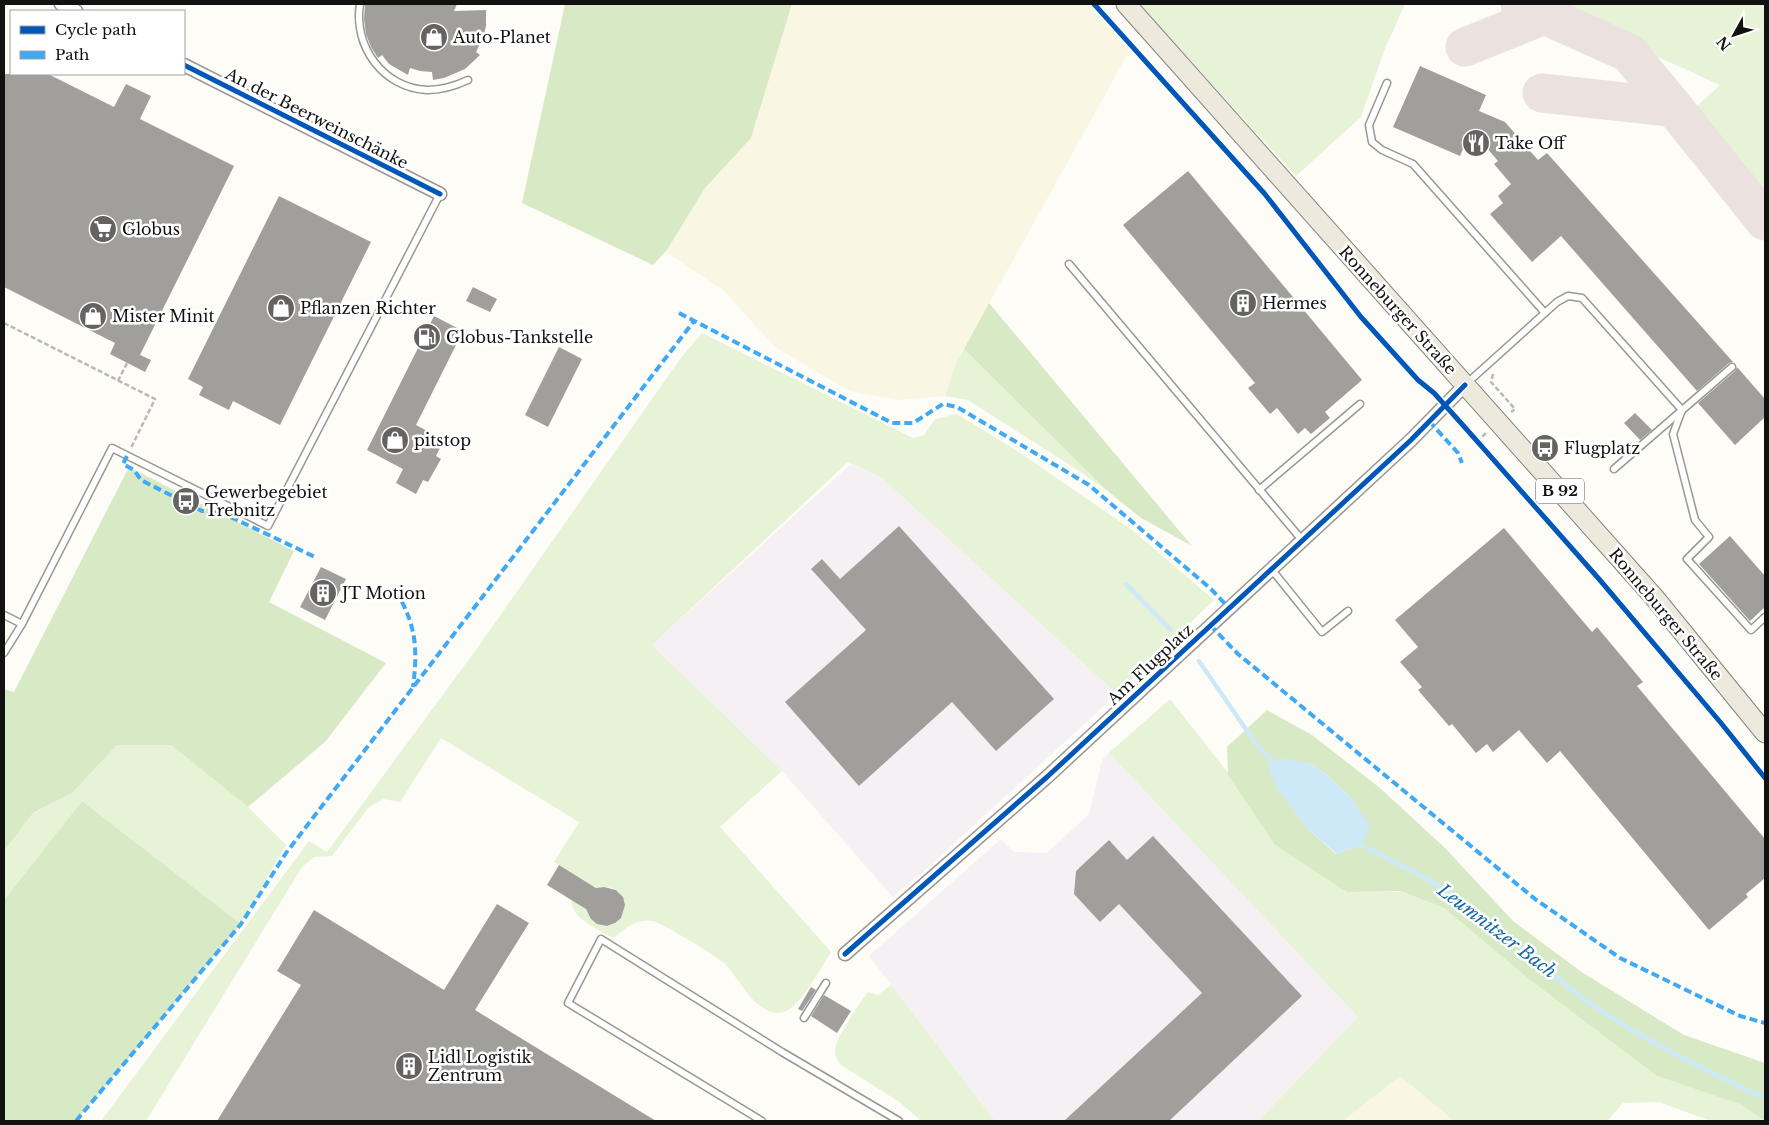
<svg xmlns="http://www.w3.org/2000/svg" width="1769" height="1125" font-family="'Libre Baskerville',serif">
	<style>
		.industrial { fill: #f5f0f3 }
		.farmland { fill: #f9f7e4 }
		.green { fill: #e7f3d7 }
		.forest { fill: #d8eac5; fill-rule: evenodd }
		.water { fill: #cde8f7 }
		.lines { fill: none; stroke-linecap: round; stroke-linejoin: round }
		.stream { stroke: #cde8f7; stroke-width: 4.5 }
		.taxiway { stroke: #ebe1df; stroke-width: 39 }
		.building { fill: #a19f9c }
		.service-casing { stroke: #979795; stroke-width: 9 }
		.minor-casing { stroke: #979795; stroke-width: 15 }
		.primary-casing { stroke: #858482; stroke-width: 21 }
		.path { stroke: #b9b9b8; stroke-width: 2.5; stroke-dasharray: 5 2.5; stroke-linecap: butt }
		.service { stroke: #fffffe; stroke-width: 6 }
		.minor { stroke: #fffffe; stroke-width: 12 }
		.primary { stroke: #ede9dc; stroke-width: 19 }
		.quiet { stroke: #3fa9f5; stroke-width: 4; stroke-dasharray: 8 4; stroke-linecap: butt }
		.cycleway-casing { stroke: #fff; stroke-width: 8 }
		.cycleway { stroke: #0057b8; stroke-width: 5 }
		.labels { text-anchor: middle; stroke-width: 5; stroke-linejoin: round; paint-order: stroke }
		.shield { fill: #fff; stroke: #585858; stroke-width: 1 }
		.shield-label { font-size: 15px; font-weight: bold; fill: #111 }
		.poi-label { font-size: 16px; fill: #111; stroke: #fff; text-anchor: start }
		.street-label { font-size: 16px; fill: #111; stroke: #fff }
		.water-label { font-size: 18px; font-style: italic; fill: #1768a6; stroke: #fff }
	</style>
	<rect width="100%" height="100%" fill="#fdfcf7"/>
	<!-- industrial -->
	<g class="industrial">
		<polygon points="851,464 882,478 1117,694 923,872 893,897 782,771 652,645"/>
		<polygon points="1109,753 1358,1017 1258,1121 995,1121 869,956 1001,839 1014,852 1047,853 1089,814 1102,760"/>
	</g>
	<!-- farmland -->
	<g class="farmland">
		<polygon points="792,4 1090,4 1130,50 956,363 945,396 899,400 849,391 775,347 723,290 666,252 705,188 751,138"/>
		<polygon points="1400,1076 1454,1121 1343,1121"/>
	</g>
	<!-- green -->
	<g class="green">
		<polygon points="1139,4 1405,4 1384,51 1361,117 1296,176"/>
		<polygon points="1541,4 1765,4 1765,206 1701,129 1695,108 1720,85"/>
		<path d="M 702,333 L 913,438 L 924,435 L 935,419 L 957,414 L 1019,452 L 1132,530 L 1214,600 L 1117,694 L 882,478 L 848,462 L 652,645 L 782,771 L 720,827 L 831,952 C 822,966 802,1003 788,1010 C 760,1024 741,980 725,964 C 720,958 660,922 653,921 C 638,918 625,928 615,937 L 611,937 C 596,928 572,919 571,900 C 575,902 582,905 585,908 C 589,912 589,919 596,923 C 626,940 639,879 597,888 L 554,862 L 579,822 L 441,738 L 400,802 L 383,799 L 368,808 L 332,856 L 314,857 L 302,867 L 146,1121 L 101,1121 L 309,841 L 327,852 L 478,647 L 680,359 Z"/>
		<polygon points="964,349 1105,489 1076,469 968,400 945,396 956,363"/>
		<polygon points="1170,699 1228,773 1274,844 1348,891 1402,892 1444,908 1516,968 1657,1076 1739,1104 1765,1121 1711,1121 1659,1102 1623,1103 1607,1121 1454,1121 1400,1076 1343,1121 1258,1121 1358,1017 1109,753"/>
		<polygon points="117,745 171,745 248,807 286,845 241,924 82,801 4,900 4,851 32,814 72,793"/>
		<path d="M 891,985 L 995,1121 L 921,1121 L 901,1103 L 841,1065 C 838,1061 835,1056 835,1051 C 835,1037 859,1005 868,992 L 878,995 Z"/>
	</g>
	<!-- forest -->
	<g class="forest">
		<polygon points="565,4 792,4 751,138 705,188 667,250 653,265 522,203"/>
		<polygon points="989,303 1192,546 1141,518 1105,489 964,349"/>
		<polygon points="129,467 294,551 269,602 386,663 325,742 248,807 171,745 117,745 72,793 33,813 4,851 4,689 14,692"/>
		<path d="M 1267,710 L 1312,735 L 1380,788 L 1445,848 L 1513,921 L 1583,973 L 1684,1035 L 1765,1063 L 1765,1121 L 1739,1104 L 1657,1076 L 1529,979 L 1444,908 L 1400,891 L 1347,892 L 1274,844 L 1228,775 L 1227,747 ZM 1309,763 L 1327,775 L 1351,798 L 1361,845 L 1336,854 L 1307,828 Z"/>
		<polygon points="82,801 241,924 76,1121 4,1121 4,900"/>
	</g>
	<!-- water -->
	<polygon class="water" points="1280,758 1309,763 1327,775 1351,798 1370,826 1361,845 1337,854 1307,828 1278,790 1268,766"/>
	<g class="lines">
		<!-- stream -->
		<g class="stream">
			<polyline points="1126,584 1171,630"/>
			<polyline points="1199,661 1256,744 1277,766"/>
			<path d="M 1357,842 L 1361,845 C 1402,866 1446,886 1482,915 C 1518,944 1553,977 1591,1004 C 1642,1039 1698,1066 1753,1093 L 1765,1097"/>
		</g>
		<!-- taxiway -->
		<g class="taxiway">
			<polyline points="1520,4 1629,53 1675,109"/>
			<polyline points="1465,47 1542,16 1548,16"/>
			<polyline points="1542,93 1669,107 1675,109 1765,221"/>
		</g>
	</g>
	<!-- building -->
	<g class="building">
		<polygon points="365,4 457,4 454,11 486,10 486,26 483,38 476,52 480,55 465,69 444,78 433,80 432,72 420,71 410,68 408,75 389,64 382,55 378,58 371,47 366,34 364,19"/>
		<polygon points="1420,66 1486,95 1479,111 1505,122 1538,160 1547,153 1733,362 1729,363 1697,391 1561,236 1532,262 1490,214 1503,203 1498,196 1511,184 1494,164 1498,161 1486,147 1467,139 1460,156 1393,127"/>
		<polygon points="4,74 48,74 114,107 126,84 151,96 140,119 234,166 140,355 151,360 145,372 110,354 115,343 4,287"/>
		<polygon points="1188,171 1362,380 1325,412 1330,418 1311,434 1305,428 1298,434 1277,408 1270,414 1248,388 1255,383 1123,225"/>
		<polygon points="279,196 371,242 280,425 233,401 229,410 199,395 203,387 188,379"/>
		<polygon points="473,287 497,299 490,312 466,301"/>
		<polygon points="434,316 463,331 416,425 444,440 436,456 441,459 428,482 423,480 416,494 396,483 403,469 367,450"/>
		<polygon points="559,347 582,359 548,427 525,415"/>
		<polygon points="1737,367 1765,399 1765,417 1735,445 1698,403 1735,371"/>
		<polygon points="1635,413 1652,430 1640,440 1624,423"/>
		<polygon points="899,526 1054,699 996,751 952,702 859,786 785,702 866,630 811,569 822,559 840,579"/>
		<polygon points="1504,528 1592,632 1597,627 1643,682 1637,686 1765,839 1765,878 1746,894 1748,897 1709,930 1560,751 1547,763 1519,730 1493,752 1487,744 1476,753 1452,724 1449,726 1418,690 1422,687 1400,662 1418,647 1395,620"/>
		<polygon points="1730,536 1765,576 1765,607 1750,621 1699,564"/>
		<polygon points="321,567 346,579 325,620 300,607"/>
		<polygon points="1153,836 1302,996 1169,1121 1064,1121 1202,993 1119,904 1100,922 1074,894 1076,871 1109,840 1127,860"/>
		<polygon points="559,865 596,888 604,887 616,890 623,897 625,905 621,918 615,923 607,926 597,924 591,919 586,909 547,885"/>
		<polygon points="497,904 529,923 475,1010 656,1121 217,1121 301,985 277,971 314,910 444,990"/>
		<polygon points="811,987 816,990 802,1011 798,1009"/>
		<polygon points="824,995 851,1011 837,1033 811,1016"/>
	</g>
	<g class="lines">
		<!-- service casing -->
		<g class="service-casing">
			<g id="service">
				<path d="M 360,4 C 353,46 383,88 427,90 C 442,90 455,86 468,80"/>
				<polyline points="1387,83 1369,125 1372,142 1382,150 1413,164 1545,313"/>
				<polyline points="1069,264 1302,540"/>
				<polyline points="1466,384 1557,302 1568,296 1582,298 1682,410 1673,434 1695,520 1709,537 1687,559 1751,630 1765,617"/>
				<polyline points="1614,469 1732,367"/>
				<polyline points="1259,490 1360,404"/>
				<polyline points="1272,570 1322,632 1348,611"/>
				<polyline points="4,615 22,624"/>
				<polyline points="4,653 22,624 112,448 268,526 440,194"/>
				<polyline points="804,1018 826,983"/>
				<polyline points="762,1121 568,1003 601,939 782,1052 899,1121"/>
			</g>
		</g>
		<!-- minor casing -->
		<g class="minor-casing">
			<g id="minor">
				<polyline points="61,4 76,11"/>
				<polyline points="184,65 440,194"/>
				<polyline points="845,954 1047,777 1411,440 1465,385"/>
			</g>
		</g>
		<!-- primary casing -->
		<g class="primary-casing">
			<polyline id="primary" points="1126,4 1654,597 1765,733"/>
		</g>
		<!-- path -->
		<g class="path">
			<polyline points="4,323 155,399 131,448"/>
			<polyline points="1493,374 1491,382 1515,409 1511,412"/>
			<polyline points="118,381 127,363"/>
			<polyline points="1477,442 1486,433"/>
		</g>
		<!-- service -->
		<use href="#service" class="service"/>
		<!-- minor -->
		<use href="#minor" class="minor"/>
		<!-- primary -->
		<use href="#primary" class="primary"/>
		<!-- quiet -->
		<g class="quiet">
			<polyline points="679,313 892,423 913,423 943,404 957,407 1089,485 1211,589 1229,608"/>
			<polyline points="1429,421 1458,453 1462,463"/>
			<polyline points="127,456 123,464 134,470 141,480 202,511 218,511 315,557"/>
			<path d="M 396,591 C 416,625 418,648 413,687"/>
			<polyline points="1210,625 1238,654 1535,899 1620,958 1740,1016 1765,1023"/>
			<polyline points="76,1121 241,924 286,853 694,321"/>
		</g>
		<!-- cycleway casing -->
		<g class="cycleway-casing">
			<g id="cycleway">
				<polyline points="1094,4 1264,193 1361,317 1418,380 1434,393 1461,423 1599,579 1721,723 1765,778"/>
				<polyline points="184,65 440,194"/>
				<polyline points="845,954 1047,777 1411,440 1465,385"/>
			</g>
		</g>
		<!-- cycleway -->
		<use href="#cycleway" class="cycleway"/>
	</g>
	<!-- icons -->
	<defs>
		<g id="shop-disc" transform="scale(1.4375)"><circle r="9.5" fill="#646362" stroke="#fff"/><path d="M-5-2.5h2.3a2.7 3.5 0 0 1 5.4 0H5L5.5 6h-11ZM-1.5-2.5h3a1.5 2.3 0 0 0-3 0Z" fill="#fff"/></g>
		<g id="restaurant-disc" transform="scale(1.4375)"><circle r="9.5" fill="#646362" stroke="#fff"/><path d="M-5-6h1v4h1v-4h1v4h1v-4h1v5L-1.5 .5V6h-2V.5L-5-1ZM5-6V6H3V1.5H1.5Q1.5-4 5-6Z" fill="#fff"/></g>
		<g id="supermarket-disc" transform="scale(1.4375)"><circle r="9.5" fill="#646362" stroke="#fff"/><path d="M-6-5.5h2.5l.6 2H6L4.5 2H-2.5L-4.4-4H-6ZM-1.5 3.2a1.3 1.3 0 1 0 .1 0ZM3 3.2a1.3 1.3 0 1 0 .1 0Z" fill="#fff"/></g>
		<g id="building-disc" transform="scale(1.4375)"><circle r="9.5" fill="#646362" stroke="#fff"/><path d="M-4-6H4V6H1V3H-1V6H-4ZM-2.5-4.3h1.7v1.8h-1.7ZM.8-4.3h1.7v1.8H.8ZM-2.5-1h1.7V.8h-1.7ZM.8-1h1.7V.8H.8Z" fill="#fff"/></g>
		<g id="fuel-disc" transform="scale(1.4375)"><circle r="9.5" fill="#646362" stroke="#fff"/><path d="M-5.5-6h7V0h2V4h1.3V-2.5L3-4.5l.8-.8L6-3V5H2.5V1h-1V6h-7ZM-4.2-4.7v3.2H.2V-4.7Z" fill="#fff"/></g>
		<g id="bus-disc" transform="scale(1.4375)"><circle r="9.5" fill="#646362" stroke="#fff"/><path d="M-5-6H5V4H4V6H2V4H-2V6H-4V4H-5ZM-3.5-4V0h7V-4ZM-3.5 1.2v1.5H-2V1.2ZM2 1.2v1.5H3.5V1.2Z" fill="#fff"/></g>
	</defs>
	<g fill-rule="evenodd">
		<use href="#shop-disc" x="434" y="37"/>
		<use href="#restaurant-disc" x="1476" y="143"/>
		<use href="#supermarket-disc" x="103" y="229"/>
		<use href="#building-disc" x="1243" y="303"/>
		<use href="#shop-disc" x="281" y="308"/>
		<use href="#shop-disc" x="93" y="316"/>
		<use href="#fuel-disc" x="427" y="337"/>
		<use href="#shop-disc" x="395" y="440"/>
		<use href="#bus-disc" x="1545" y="448"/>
		<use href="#bus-disc" x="186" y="501"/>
		<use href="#building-disc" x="323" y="593"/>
		<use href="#building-disc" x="409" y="1066"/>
	</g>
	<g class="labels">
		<!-- shield labels -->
		<rect class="shield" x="1536" y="478.5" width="48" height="25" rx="4"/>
		<g class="shield-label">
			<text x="1560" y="496">B 92</text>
		</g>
		<!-- poi labels -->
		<g class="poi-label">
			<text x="453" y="43">Auto-Planet</text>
			<text x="1495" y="149">Take Off</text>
			<text x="122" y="235">Globus</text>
			<text x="1262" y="309">Hermes</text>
			<text x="300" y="314">Pflanzen Richter</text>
			<text x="112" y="322">Mister Minit</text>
			<text x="446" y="343">Globus-Tankstelle</text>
			<text x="414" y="446">pitstop</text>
			<text x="1564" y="454">Flugplatz</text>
			<text x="205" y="498">Gewerbegebiet<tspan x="205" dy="18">Trebnitz</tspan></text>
			<text x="342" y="599">JT Motion</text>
			<text x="428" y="1063">Lidl Logistik<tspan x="428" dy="18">Zentrum</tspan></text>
		</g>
		<!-- street labels -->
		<g class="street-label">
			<text transform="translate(317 118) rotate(27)" y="6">An der Beerweinschänke</text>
			<text transform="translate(1398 310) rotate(48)" y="6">Ronneburger Straße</text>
			<text transform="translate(1666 614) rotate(50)" y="6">Ronneburger Straße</text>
			<text transform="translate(1150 664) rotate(-43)" y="6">Am Flugplatz</text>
		</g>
		<!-- water labels -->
		<g class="water-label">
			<text transform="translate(1497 931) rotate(37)" y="6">Leumnitzer Bach</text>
		</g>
	</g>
	<!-- border -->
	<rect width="1769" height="1125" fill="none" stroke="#111111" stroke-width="10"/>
	<!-- legend -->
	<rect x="10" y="10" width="175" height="65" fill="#ffffff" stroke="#a0a0a0"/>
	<rect x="20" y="26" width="25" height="8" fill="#0057b8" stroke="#a0a0a0"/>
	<text x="55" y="35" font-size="15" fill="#111111">Cycle path</text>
	<rect x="20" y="51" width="25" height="8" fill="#3fa9f5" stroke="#a0a0a0"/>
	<text x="55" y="60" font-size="15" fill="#111111">Path</text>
	<!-- north arrow -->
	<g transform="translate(1734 35) rotate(230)" stroke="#ffffff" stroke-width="4" paint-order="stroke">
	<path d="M0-4L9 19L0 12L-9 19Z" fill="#111111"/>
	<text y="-8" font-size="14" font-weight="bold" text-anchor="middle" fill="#111111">N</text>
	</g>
</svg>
